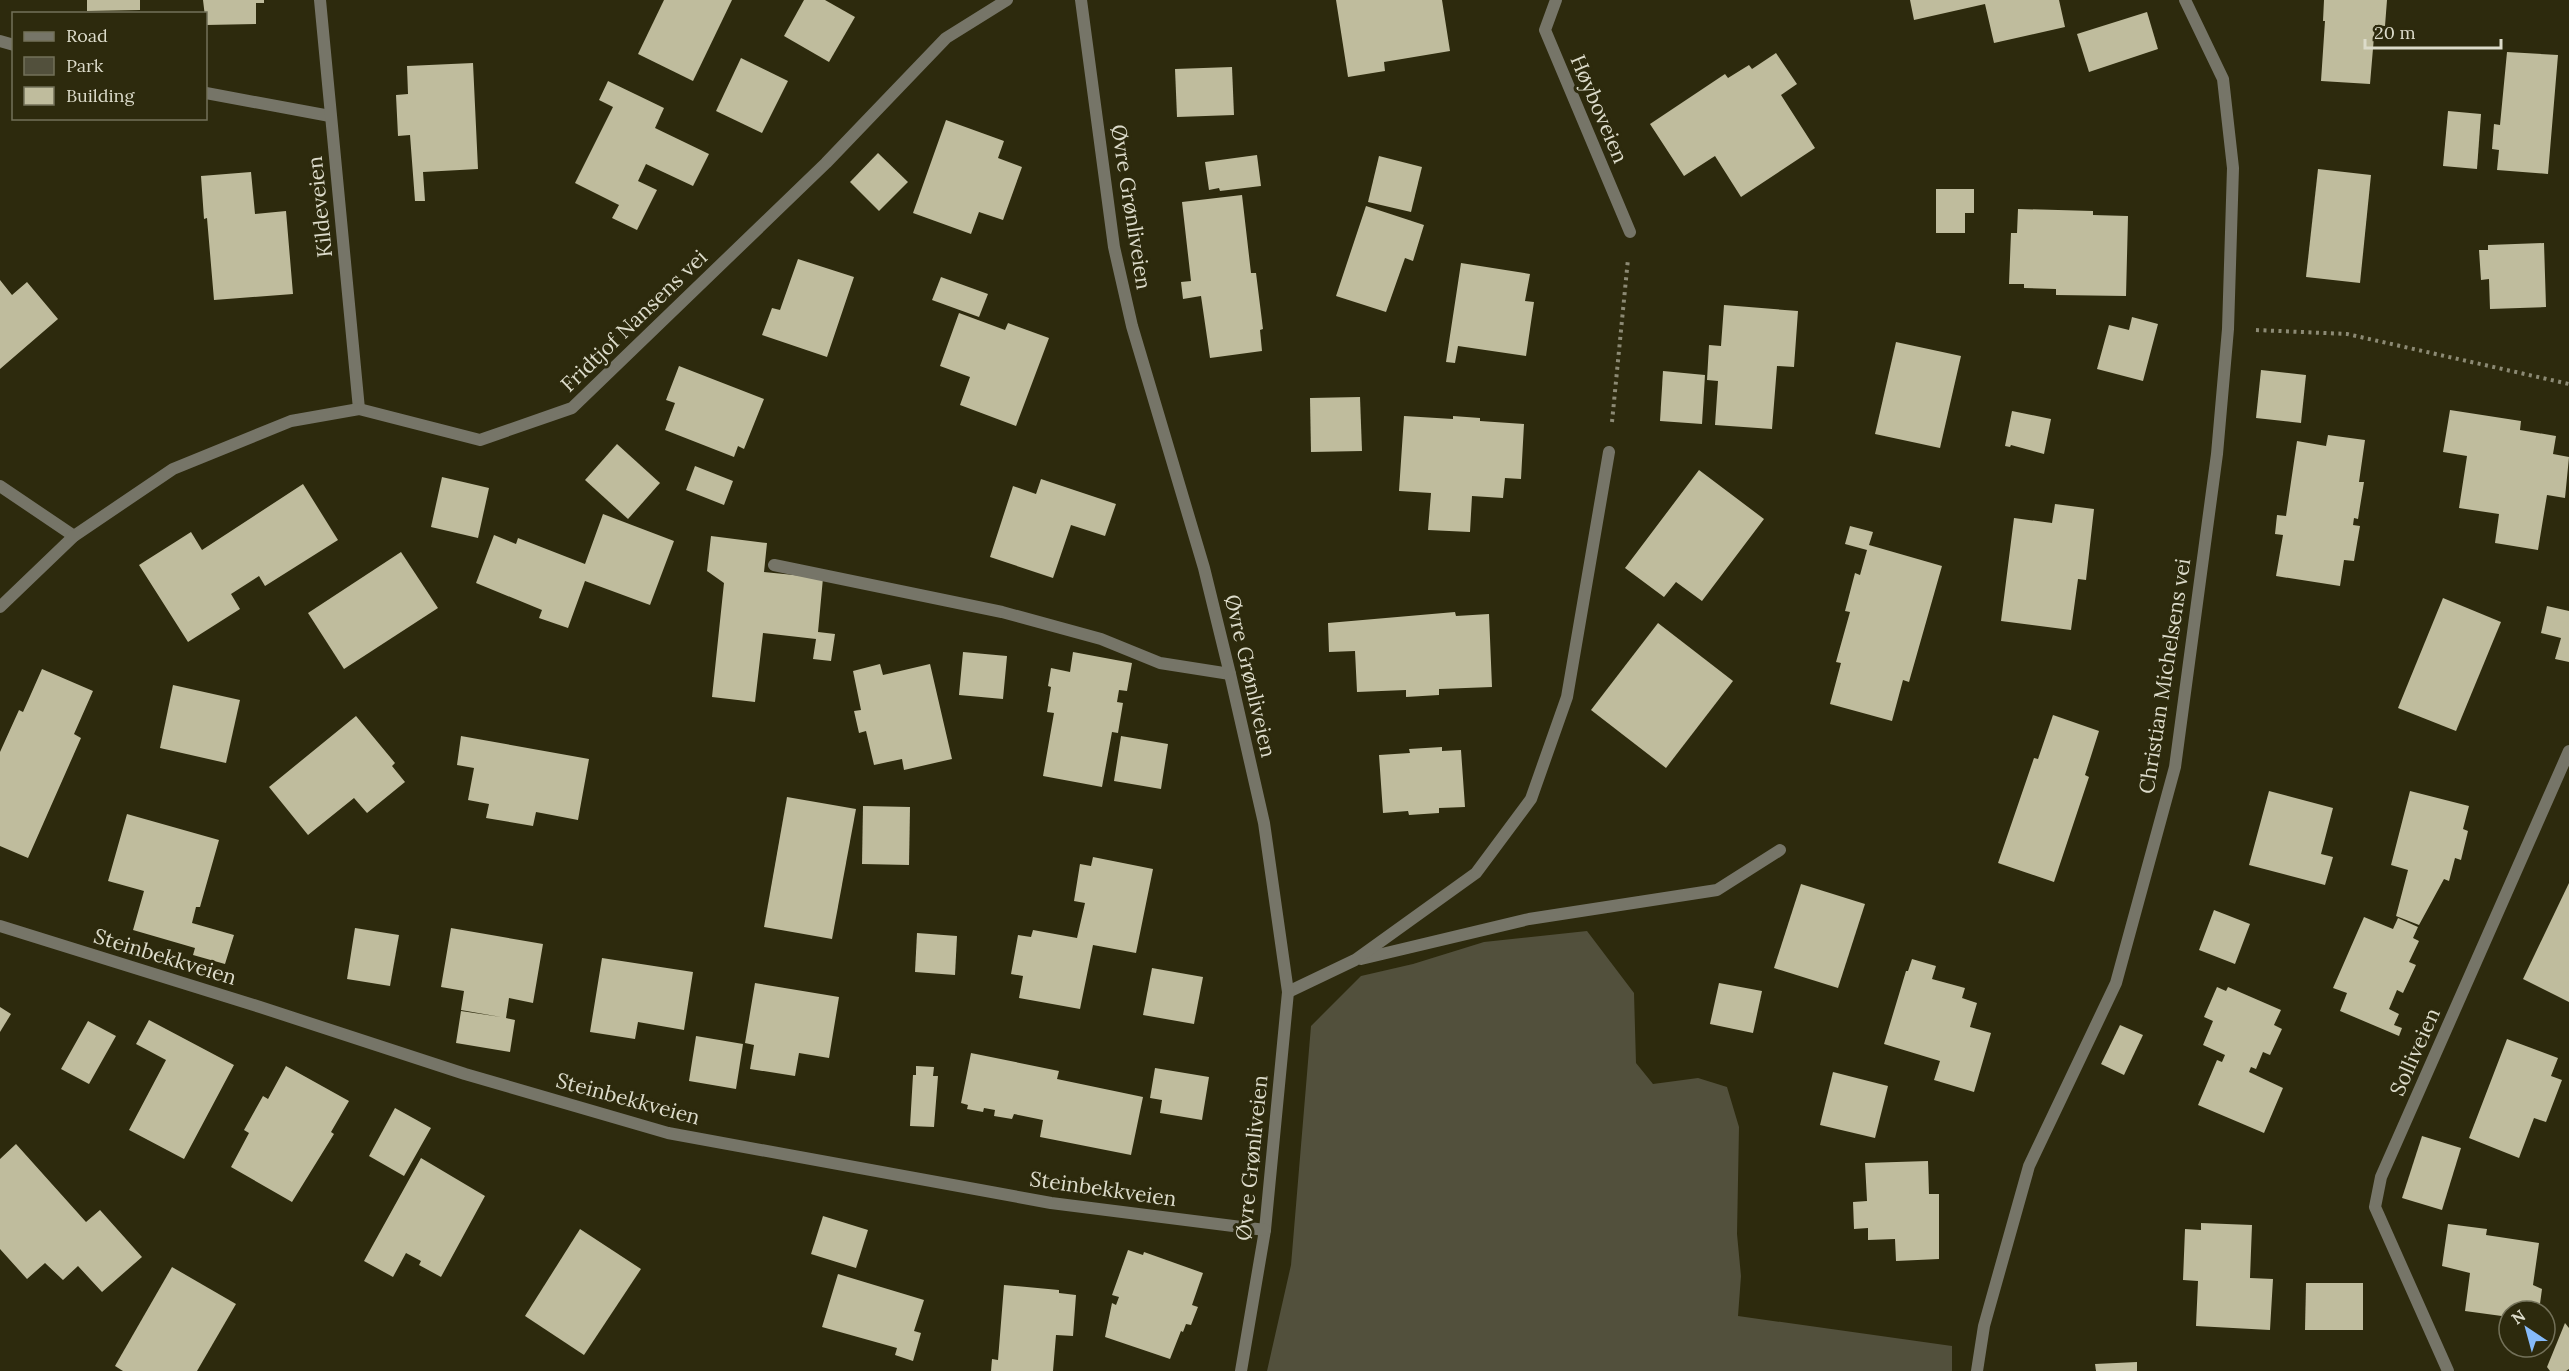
<svg xmlns="http://www.w3.org/2000/svg" width="2569" height="1371" font-family="Lora,serif">
	<style>
		.green { fill: #52503c }
		.building { fill: #bfbc9d }
		.lines { fill: none; stroke-linecap: round; stroke-linejoin: round }
		.path { stroke: #8c8a74; stroke-width: 4; stroke-dasharray: 3 4.5; stroke-linecap: butt }
		.service { stroke: #767568; stroke-width: 12 }
		.minor { stroke: #767568; stroke-width: 12 }
		.labels { text-anchor: middle; stroke-width: 6; stroke-linejoin: round; paint-order: stroke }
		.street-label { font-size: 21px; fill: #dcdbca; stroke: #2d2a0d }
	</style>
	<rect width="100%" height="100%" fill="#2d2a0d"/>
	<!-- green -->
	<polygon class="green" points="1587,931 1634,993 1636,1063 1653,1084 1698,1078 1727,1087 1739,1127 1737,1234 1741,1276 1738,1316 1952,1346 1952,1371 1267,1371 1291,1265 1311,1026 1361,976 1413,964 1484,942"/>
	<!-- building -->
	<g class="building">
		<polygon points="87,0 140,0 140,10 87,11"/>
		<polygon points="203,0 264,0 264,3 256,3 256,24 206,25"/>
		<polygon points="664,0 732,0 693,81 638,54"/>
		<polygon points="804,0 825,0 855,17 829,62 784,36"/>
		<polygon points="1336,0 1442,0 1450,51 1384,62 1385,71 1348,77"/>
		<polygon points="1910,0 2059,0 2065,27 1994,43 1985,4 1914,20"/>
		<polygon points="2324,0 2387,0 2385,26 2375,25 2370,84 2321,81 2325,21 2323,21"/>
		<polygon points="2147,12 2158,49 2089,72 2077,34"/>
		<polygon points="2507,52 2558,55 2548,174 2497,170 2499,150 2492,149 2494,124 2500,125"/>
		<polygon points="1776,53 1797,84 1781,95 1815,148 1741,197 1715,156 1684,176 1650,124 1725,74 1728,78 1749,65 1752,69"/>
		<polygon points="741,58 788,81 762,133 716,111"/>
		<polygon points="473,63 478,169 423,172 425,201 415,201 410,135 398,136 396,95 408,94 407,66"/>
		<polygon points="1232,67 1234,115 1177,117 1175,69"/>
		<polygon points="608,81 664,108 655,128 709,154 693,186 646,164 638,181 657,190 637,230 612,218 619,205 575,183 613,107 599,100"/>
		<polygon points="2448,111 2481,114 2477,169 2443,166"/>
		<polygon points="946,120 1004,141 998,158 1022,167 1003,220 979,212 971,234 913,213"/>
		<polygon points="878,153 908,182 879,211 850,182"/>
		<polygon points="1257,155 1261,186 1220,191 1219,188 1209,190 1205,162"/>
		<polygon points="1379,156 1422,167 1411,212 1368,202"/>
		<polygon points="2318,169 2371,175 2360,283 2306,277"/>
		<polygon points="251,172 255,214 286,211 293,294 214,300 207,218 204,219 201,176"/>
		<polygon points="1936,189 1974,189 1974,213 1965,213 1965,233 1936,233"/>
		<polygon points="1242,195 1251,273 1256,273 1263,329 1260,330 1262,351 1210,358 1201,296 1183,299 1181,282 1191,281 1182,202"/>
		<polygon points="1366,206 1424,225 1413,261 1405,258 1386,312 1336,296"/>
		<polygon points="2018,209 2093,211 2093,215 2128,216 2126,296 2056,295 2056,289 2024,288 2024,284 2009,284 2011,233 2017,233"/>
		<polygon points="2544,243 2546,307 2490,309 2489,279 2481,280 2479,250 2488,250 2488,245"/>
		<polygon points="798,259 854,277 827,357 762,335 772,308 780,310"/>
		<polygon points="1461,263 1530,274 1525,301 1534,302 1526,356 1458,346 1455,363 1446,362"/>
		<polygon points="941,277 988,294 979,317 932,300"/>
		<polygon points="0,280 12,295 27,282 58,319 0,369"/>
		<polygon points="1724,305 1798,311 1794,367 1777,366 1772,429 1715,425 1718,381 1707,380 1709,345 1721,346"/>
		<polygon points="959,313 1005,330 1008,323 1049,338 1016,426 960,405 970,377 940,366"/>
		<polygon points="2132,317 2158,324 2143,381 2097,369 2109,325 2129,330"/>
		<polygon points="1896,342 1961,356 1940,448 1875,434"/>
		<polygon points="679,366 764,399 744,449 738,446 734,457 665,430 675,403 666,400"/>
		<polygon points="2261,370 2306,375 2301,423 2256,418"/>
		<polygon points="1663,371 1705,375 1702,424 1660,421"/>
		<polygon points="1360,397 1362,451 1311,452 1310,398"/>
		<polygon points="2450,410 2521,421 2520,430 2556,436 2553,454 2569,457 2565,498 2547,495 2538,550 2495,543 2499,514 2459,508 2467,456 2443,452"/>
		<polygon points="2012,411 2051,419 2044,454 2011,445 2010,447 2005,446"/>
		<polygon points="1404,416 1453,419 1453,416 1480,418 1480,421 1524,424 1521,479 1505,478 1503,498 1472,496 1470,532 1428,530 1431,493 1399,491"/>
		<polygon points="2328,435 2365,440 2359,482 2364,482 2358,519 2354,518 2353,525 2360,526 2354,561 2344,560 2340,586 2276,576 2283,535 2275,534 2277,515 2286,516 2297,441 2326,446"/>
		<polygon points="617,444 660,483 628,519 585,480"/>
		<polygon points="695,466 733,481 724,505 686,490"/>
		<polygon points="1699,470 1764,519 1702,601 1676,582 1664,597 1625,568"/>
		<polygon points="442,477 489,488 478,538 431,527"/>
		<polygon points="1041,479 1116,504 1105,536 1071,525 1053,578 990,557 1013,486 1036,494"/>
		<polygon points="303,484 338,540 265,586 259,576 231,594 240,609 188,642 139,565 191,532 202,550"/>
		<polygon points="2055,504 2094,509 2086,580 2078,579 2071,630 2001,621 2014,518 2052,523"/>
		<polygon points="603,514 674,541 650,605 585,581 568,628 539,618 542,610 476,583 494,535 516,544 518,538 585,564"/>
		<polygon points="1850,526 1873,532 1869,545 1942,566 1909,682 1903,680 1892,721 1830,704 1841,663 1836,662 1850,612 1845,611 1855,573 1860,575 1867,550 1845,544"/>
		<polygon points="711,536 767,543 764,572 823,578 818,632 835,634 831,661 813,659 816,639 763,633 755,702 712,697 724,583 707,571"/>
		<polygon points="401,552 438,608 344,669 308,613"/>
		<polygon points="2443,598 2501,622 2456,731 2398,708"/>
		<polygon points="2547,606 2569,611 2569,662 2555,659 2561,638 2541,633"/>
		<polygon points="1455,612 1456,616 1489,614 1492,687 1439,689 1439,695 1406,697 1406,690 1357,692 1355,651 1329,652 1328,623"/>
		<polygon points="1658,623 1733,681 1666,768 1591,710"/>
		<polygon points="963,652 1007,656 1003,699 959,695"/>
		<polygon points="1073,652 1132,663 1127,691 1119,690 1117,702 1123,703 1118,733 1112,732 1102,787 1043,776 1054,713 1047,712 1051,687 1048,686 1051,668 1070,672"/>
		<polygon points="880,664 883,675 930,664 952,759 904,770 902,759 874,765 866,731 859,733 854,711 861,710 853,671"/>
		<polygon points="42,669 93,691 74,734 81,738 28,858 0,846 0,752 19,710 23,712"/>
		<polygon points="173,685 240,700 226,763 160,748"/>
		<polygon points="2053,715 2099,731 2085,775 2089,777 2054,882 1998,863 2034,758 2038,759"/>
		<polygon points="356,716 395,763 392,766 405,782 367,813 354,798 308,835 269,787"/>
		<polygon points="461,736 589,759 578,820 536,812 533,826 486,818 489,804 468,800 474,768 457,765"/>
		<polygon points="1121,736 1168,744 1161,789 1114,781"/>
		<polygon points="1442,747 1442,751 1461,750 1465,807 1439,808 1439,813 1409,815 1408,811 1383,813 1379,755 1410,753 1409,749"/>
		<polygon points="2269,791 2333,808 2321,854 2333,857 2325,885 2249,865"/>
		<polygon points="2410,791 2469,806 2463,829 2468,831 2461,860 2455,858 2449,881 2444,879 2419,925 2396,916 2408,870 2391,865"/>
		<polygon points="787,797 856,809 832,939 764,927"/>
		<polygon points="863,806 910,807 909,865 862,864"/>
		<polygon points="127,814 219,840 200,907 196,907 192,923 234,935 225,964 193,955 195,948 133,930 144,891 108,881"/>
		<polygon points="1093,857 1153,869 1136,953 1093,945 1080,1009 1019,998 1023,976 1011,974 1018,935 1031,937 1033,930 1077,938 1085,903 1074,901 1080,864 1091,866"/>
		<polygon points="2569,883 2569,1002 2523,979"/>
		<polygon points="1801,884 1865,904 1838,988 1774,968"/>
		<polygon points="2214,910 2250,924 2235,964 2199,950"/>
		<polygon points="2364,917 2393,929 2398,918 2418,927 2413,938 2419,941 2409,962 2416,965 2403,993 2397,990 2389,1009 2399,1014 2394,1025 2402,1028 2399,1036 2340,1011 2347,993 2333,988"/>
		<polygon points="355,928 399,935 390,986 347,979"/>
		<polygon points="451,928 543,944 533,1003 509,998 506,1018 515,1020 510,1052 456,1043 461,1011 501,1017 461,1010 464,991 441,987"/>
		<polygon points="917,933 957,936 955,975 915,972"/>
		<polygon points="602,958 693,972 684,1030 638,1022 635,1039 590,1032"/>
		<polygon points="1912,959 1936,966 1932,979 1965,988 1962,998 1977,1003 1970,1027 1991,1033 1974,1092 1934,1080 1940,1061 1884,1044 1906,971 1908,971"/>
		<polygon points="1152,968 1203,977 1194,1024 1143,1015"/>
		<polygon points="755,983 839,997 829,1058 799,1053 795,1076 750,1069 754,1045 745,1043"/>
		<polygon points="1719,983 1762,991 1753,1033 1710,1024"/>
		<polygon points="2217,987 2226,991 2228,987 2281,1010 2274,1025 2282,1029 2270,1055 2263,1052 2256,1069 2251,1067 2249,1072 2283,1088 2264,1133 2198,1105 2217,1060 2222,1062 2225,1055 2203,1045 2213,1021 2204,1017"/>
		<polygon points="0,1007 11,1014 0,1032"/>
		<polygon points="149,1020 234,1065 184,1159 129,1130 166,1060 136,1044"/>
		<polygon points="88,1021 116,1036 89,1084 61,1069"/>
		<polygon points="2120,1025 2143,1035 2124,1075 2101,1064"/>
		<polygon points="696,1036 743,1044 736,1089 689,1081"/>
		<polygon points="2507,1039 2558,1058 2551,1076 2562,1080 2546,1122 2534,1118 2519,1158 2469,1138"/>
		<polygon points="971,1053 1059,1071 1057,1079 1143,1097 1131,1155 1040,1137 1043,1120 1014,1114 1012,1119 994,1116 995,1110 984,1108 983,1112 967,1109 968,1105 961,1103"/>
		<polygon points="286,1066 349,1101 331,1132 334,1134 292,1202 231,1167 249,1133 244,1130 263,1096 268,1099"/>
		<polygon points="916,1066 934,1067 933,1076 938,1076 934,1127 910,1126 913,1075 916,1075"/>
		<polygon points="1155,1068 1209,1077 1202,1120 1160,1113 1162,1100 1150,1098"/>
		<polygon points="1833,1072 1888,1086 1875,1138 1820,1125"/>
		<polygon points="395,1108 431,1128 404,1176 369,1156"/>
		<polygon points="2422,1136 2461,1148 2442,1210 2402,1198"/>
		<polygon points="16,1144 86,1222 100,1210 142,1257 102,1292 78,1266 63,1280 45,1263 27,1279 0,1249 0,1159"/>
		<polygon points="421,1158 485,1196 441,1277 419,1265 421,1261 406,1253 393,1277 364,1261"/>
		<polygon points="1928,1161 1929,1194 1939,1194 1939,1259 1896,1261 1895,1239 1868,1240 1868,1228 1854,1229 1853,1202 1867,1201 1865,1163"/>
		<polygon points="823,1216 868,1230 856,1268 811,1254"/>
		<polygon points="2201,1223 2252,1225 2250,1278 2273,1279 2270,1330 2196,1326 2198,1281 2183,1280 2185,1229 2201,1230"/>
		<polygon points="2448,1224 2487,1229 2486,1235 2539,1243 2533,1285 2542,1289 2539,1311 2509,1311 2509,1317 2465,1311 2470,1273 2442,1266"/>
		<polygon points="580,1229 641,1269 584,1355 525,1316"/>
		<polygon points="1128,1250 1143,1255 1144,1252 1203,1273 1192,1305 1198,1307 1191,1325 1186,1324 1183,1332 1181,1331 1170,1359 1105,1337 1112,1303 1116,1305 1119,1297 1112,1295"/>
		<polygon points="172,1267 236,1304 197,1371 123,1371 115,1366"/>
		<polygon points="838,1274 924,1300 914,1331 921,1333 913,1361 895,1355 897,1348 822,1327"/>
		<polygon points="2306,1283 2363,1283 2363,1330 2305,1330"/>
		<polygon points="1004,1285 1059,1290 1059,1293 1076,1295 1073,1336 1056,1335 1053,1371 991,1371 992,1359 998,1360"/>
		<polygon points="2565,1323 2569,1328 2569,1369 2566,1371 2550,1371 2547,1367"/>
		<polygon points="2137,1362 2137,1371 2096,1371 2095,1364"/>
	</g>
	<g class="lines">
		<!-- path -->
		<g class="path">
			<polyline points="2256,330 2347,334 2569,384"/>
			<polyline points="1612,422 1628,259"/>
		</g>
		<!-- service -->
		<g class="service">
			<polyline points="0,41 14,45"/>
			<polyline points="206,93 330,116"/>
			<polyline points="0,486 74,536"/>
			<polyline points="774,565 1002,612 1101,639 1160,663 1230,674"/>
			<polyline points="1361,959 1529,919 1717,890 1780,850"/>
			<polyline points="1288,992 1355,960 1476,873 1531,799 1567,697 1609,452"/>
		</g>
		<!-- minor -->
		<g class="minor">
			<polyline points="320,0 359,409"/>
			<polyline points="1081,0 1114,247 1132,326 1204,568 1230,674 1264,823 1288,992 1265,1230 1241,1371"/>
			<polyline points="1556,0 1545,30 1630,232"/>
			<polyline points="0,607 74,536 173,469 291,421 359,409 480,440 572,408 826,163 946,38 1007,0"/>
			<polyline points="0,926 260,1007 465,1074 668,1133 1051,1203 1265,1230"/>
			<polyline points="1977,1371 1984,1326 2029,1166 2116,983 2175,767 2217,454 2228,329 2233,168 2223,79 2185,0"/>
			<polyline points="2448,1371 2375,1207 2381,1177 2569,751"/>
		</g>
	</g>
	<g class="labels">
		<!-- street labels -->
		<g class="street-label">
			<text transform="translate(1599 109) rotate(67)" y="7">Høyboveien</text>
			<text transform="translate(320 207) rotate(-96)" y="7">Kildeveien</text>
			<text transform="translate(1131 207) rotate(81)" y="7">Øvre Grønliveien</text>
			<text transform="translate(634 321) rotate(-44)" y="7">Fridtjof Nansens vei</text>
			<text transform="translate(1250 676) rotate(77)" y="7">Øvre Grønliveien</text>
			<text transform="translate(2165 676) rotate(-81)" y="7">Christian Michelsens vei</text>
			<text transform="translate(165 957) rotate(17)" y="7">Steinbekkveien</text>
			<text transform="translate(2415 1052) rotate(-66)" y="7">Solliveien</text>
			<text transform="translate(628 1099) rotate(15)" y="7">Steinbekkveien</text>
			<text transform="translate(1252 1158) rotate(-84)" y="7">Øvre Grønliveien</text>
			<text transform="translate(1103 1189) rotate(8)" y="7">Steinbekkveien</text>
		</g>
	</g>
	<!-- legend -->
	<rect x="12" y="12" width="195" height="108" fill="#2d2a0d" stroke="#737159" stroke-width="1.5"/>
	<rect x="24" y="32" width="30" height="9" fill="#767568" stroke="#737159" stroke-width="1.5"/>
	<text x="66" y="42" font-size="18" fill="#dcdbca">Road</text>
	<rect x="24" y="57" width="30" height="18" fill="#52503c" stroke="#737159" stroke-width="1.5"/>
	<text x="66" y="72" font-size="18" fill="#dcdbca">Park</text>
	<rect x="24" y="87" width="30" height="18" fill="#bfbc9d" stroke="#737159" stroke-width="1.5"/>
	<text x="66" y="102" font-size="18" fill="#dcdbca">Building</text>
	<!-- north arrow -->
	<g transform="translate(2527 1329) rotate(324)"><circle r="28" fill="#2d2a0d" stroke="#737159" stroke-width="1.5"/>
	<path d="M0-4.5L10 22L0 15L-10 22Z" fill="#86bbfb"/>
	<text y="-9" font-size="16" font-weight="bold" text-anchor="middle" fill="#dcdbca">N</text>
	</g>
	<!-- scale -->
	<path d="M2365 39v9h136v-9" fill="none" stroke="#dcdbca" stroke-width="3"/>
	<text x="2374" y="39" font-size="18" fill="#dcdbca" stroke="#2d2a0d" stroke-width="4.5" paint-order="stroke">20 m</text>
</svg>
